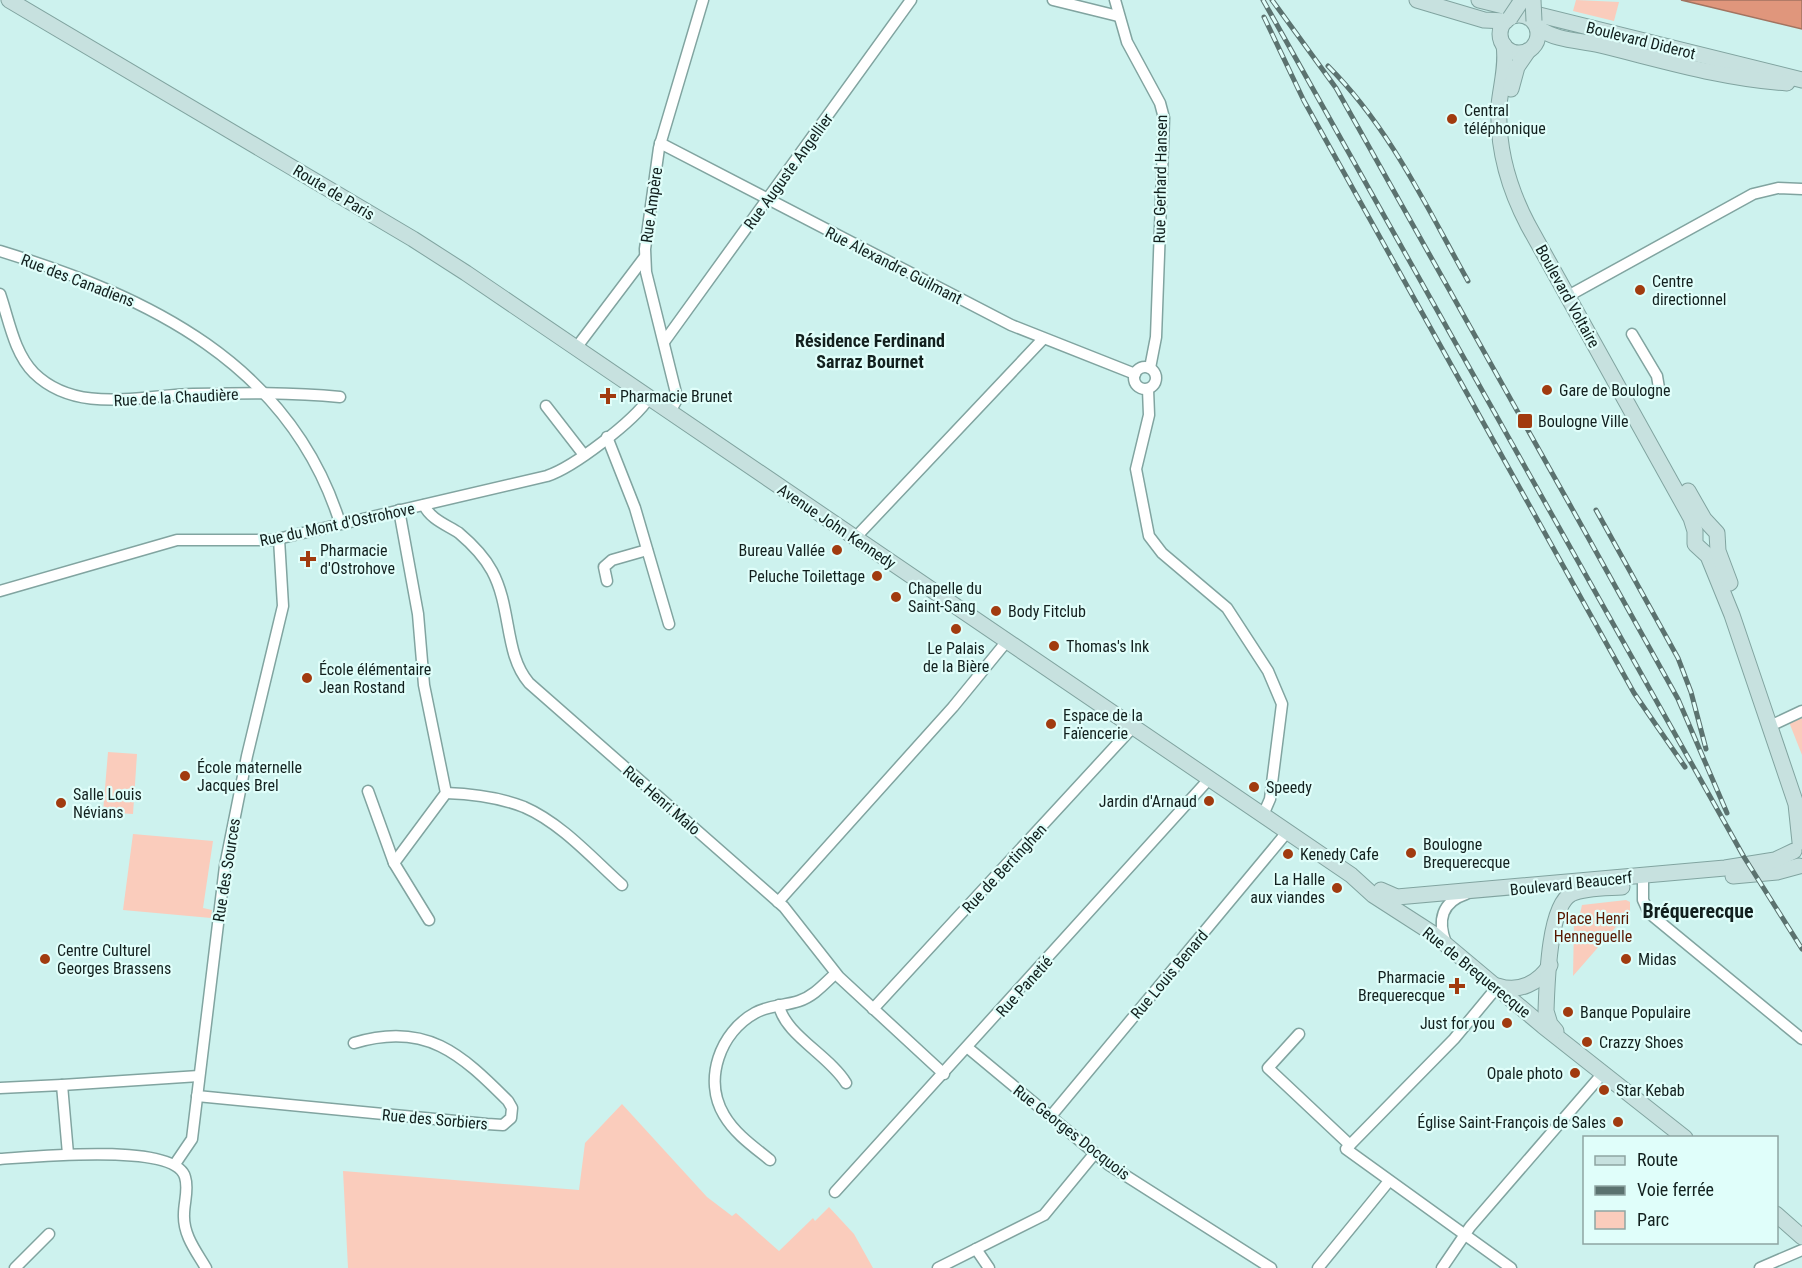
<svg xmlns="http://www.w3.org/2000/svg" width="1802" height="1268" font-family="'Roboto Condensed',sans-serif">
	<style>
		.green { fill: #faccbc }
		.water { fill: #e0967c; stroke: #a27360; stroke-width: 1.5 }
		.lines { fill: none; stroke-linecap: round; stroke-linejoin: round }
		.street-casing { stroke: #81a4a0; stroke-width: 13 }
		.secondary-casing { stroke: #81a4a0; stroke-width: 17 }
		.street { stroke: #fff; stroke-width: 10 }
		.secondary { stroke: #c7e1df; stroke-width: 15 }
		.rail-casing { stroke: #5b726f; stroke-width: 5 }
		.rail { stroke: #e0fefa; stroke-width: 3; stroke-dasharray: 9; stroke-linecap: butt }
		.secondary-bridge-casing { stroke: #81a4a0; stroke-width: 17; stroke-linecap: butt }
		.secondary-bridge { stroke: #c7e1df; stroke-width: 15 }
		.poi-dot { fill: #a13b0f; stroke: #e0fefa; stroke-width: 2 }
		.labels { text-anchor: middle; stroke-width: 4.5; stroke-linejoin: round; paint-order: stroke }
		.street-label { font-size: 16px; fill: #12201e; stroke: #e0fefa }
		.poi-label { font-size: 16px; fill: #12201e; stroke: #e0fefa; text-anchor: start }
		.park-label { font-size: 16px; fill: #581700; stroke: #e0fefa }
		.neighbourhood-label { font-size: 18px; font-weight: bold; fill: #12201e; stroke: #e0fefa }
		.quarter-label { font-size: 20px; font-weight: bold; fill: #12201e; stroke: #e0fefa }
	</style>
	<rect width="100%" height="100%" fill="#cdf2ee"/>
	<!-- green -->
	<g class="green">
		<polygon points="1576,0 1619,2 1614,21 1573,11"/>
		<polygon points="1802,715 1802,755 1789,722"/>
		<polygon points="108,752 137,754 133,814 103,812"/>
		<polygon points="133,834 213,841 203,908 212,910 211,918 123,910"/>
		<polygon points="1626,900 1630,902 1630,916 1621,921 1573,976 1574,922 1580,914 1582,905"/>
		<polygon points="622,1104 707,1197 732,1216 736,1213 779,1251 813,1218 815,1221 829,1207 854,1234 873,1268 348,1268 343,1171 579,1190 585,1143"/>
	</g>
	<!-- water -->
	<polygon class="water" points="1681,0 1802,0 1802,29"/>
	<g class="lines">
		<!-- street casing -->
		<g class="street-casing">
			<g id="street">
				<polyline points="1053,0 1118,16"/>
				<polyline points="1115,0 1127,42 1160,103 1164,118 1156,337 1150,368"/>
				<polyline points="660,143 1011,325 1135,374"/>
				<path d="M 0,251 C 147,296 290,363 340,523"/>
				<path d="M 0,294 C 9,320 14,353 34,373 C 77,415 141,395 193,394 C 242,393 291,392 340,397"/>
				<polyline points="1568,296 1753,194 1778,188 1802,189"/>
				<polyline points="1632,334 1657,376 1659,388"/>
				<polyline points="664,342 911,0"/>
				<polyline points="576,348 644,258"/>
				<circle cx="1145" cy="378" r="11"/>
				<polyline points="1148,389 1149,415 1136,469 1149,536 1162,553 1227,608 1268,671 1282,704 1270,799 1263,815"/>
				<polyline points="546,406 584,455"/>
				<polyline points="670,412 676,401 676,393 646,272 645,249 659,148 703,0"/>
				<polyline points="607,437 635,508 669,624"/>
				<path d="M 424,505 C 430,519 447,525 459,533 C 472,544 484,556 492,571 C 512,608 504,654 529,683 L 784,907 L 839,977 L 944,1074"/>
				<polyline points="855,538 1043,339"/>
				<polyline points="607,581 604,567 612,560 647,550"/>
				<path d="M 0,591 L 177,540 L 273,540 L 547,476 C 574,467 634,421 649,398"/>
				<polyline points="1770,726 1802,711"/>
				<polyline points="368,791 394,863 429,920"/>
				<path d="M 446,793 C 473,794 499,797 524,807 C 561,823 592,858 622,885"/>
				<polyline points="394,863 446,793 424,685 418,614 399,510"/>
				<polyline points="1643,875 1643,900 1649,913 1802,1039"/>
				<polyline points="778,902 953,707 1007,641"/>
				<path d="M 1446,943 C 1437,920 1442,902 1466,894"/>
				<polyline points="1498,986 1454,1039 1346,1149 1511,1268"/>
				<path d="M 779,1005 C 784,1034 830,1056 846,1083"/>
				<polyline points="873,1009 1133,727"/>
				<polyline points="1299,1034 1268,1068 1350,1145"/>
				<polyline points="968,1048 1109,1165 1271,1268"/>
				<polyline points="62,1085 199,1076"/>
				<polyline points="0,1088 62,1085 68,1154"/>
				<path d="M 197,1096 L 487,1124 L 503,1125 L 511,1118 L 512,1108 L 508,1101 C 461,1054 426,1021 354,1043"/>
				<polyline points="1051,1116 1288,831"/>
				<path d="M 0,1159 C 31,1157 175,1142 185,1177 C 189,1189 184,1202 184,1214 C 183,1235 196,1251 206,1268"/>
				<path d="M 770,1160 C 754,1147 735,1134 724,1115 C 703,1080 720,1032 755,1013 C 769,1005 784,1006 799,1001 C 814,996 824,984 835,974"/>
				<polyline points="175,1164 192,1139 225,866 247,756 283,606 279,539"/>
				<polyline points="835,1192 1210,778"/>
				<polyline points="976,1249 989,1268"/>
				<polyline points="15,1268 49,1234"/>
				<polyline points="938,1268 1044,1215 1095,1153"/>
				<polyline points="1318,1268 1389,1181"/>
				<polyline points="1442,1268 1470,1227 1604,1072"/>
				<polyline points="1760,1268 1802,1250"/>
			</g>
		</g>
		<!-- secondary casing -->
		<g class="secondary-casing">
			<g id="secondary">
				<polyline points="9,0 413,239 466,273 1351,875 1373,895 1432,933 1543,1026 1685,1138"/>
				<polyline points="1417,0 1484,20 1506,21"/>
				<polyline points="1479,0 1802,80"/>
				<circle cx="1519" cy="34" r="19"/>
				<path d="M 1538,28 C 1557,41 1579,40 1600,45 C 1662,60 1723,79 1787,83"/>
				<path d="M 1504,45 C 1507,66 1501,85 1499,105 C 1497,148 1508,187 1528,225 L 1691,518 L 1695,531 L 1695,544 L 1708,556 L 1732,615 L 1796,804 L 1800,842"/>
				<polyline points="1511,89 1517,67 1528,51"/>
				<polyline points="1688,491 1704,519 1717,533 1718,551 1730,583"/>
				<polyline points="1733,876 1777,872 1799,866"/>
				<polyline points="1381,890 1397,897 1725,868 1775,860 1794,851"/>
				<path d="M 1498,986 C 1519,993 1539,983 1550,965"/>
				<path d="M 1556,1031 L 1550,1024 L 1546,1011 C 1547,986 1548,907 1571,894 C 1585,887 1607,888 1622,887"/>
				<polyline points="1776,1214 1802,1237"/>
			</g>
		</g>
		<!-- street -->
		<use href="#street" class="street"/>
		<!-- secondary -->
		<use href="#secondary" class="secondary"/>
		<!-- rail casing -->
		<g class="rail-casing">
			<g id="rail">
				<polyline points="1263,0 1744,857 1802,949"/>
				<polyline points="1272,0 1336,88 1570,505 1678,699 1727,813"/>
				<polyline points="1264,17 1304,101 1634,693 1685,767"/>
				<path d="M 1328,66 C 1390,128 1426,206 1468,281"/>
				<polyline points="1596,510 1678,658 1691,692 1706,749"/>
			</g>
		</g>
		<!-- rail -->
		<use href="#rail" class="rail"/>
		<!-- secondary-bridge casing -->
		<g class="secondary-bridge-casing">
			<g id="secondary-bridge">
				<polyline points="1533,0 1534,21"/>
				<polyline points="1510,18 1522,0"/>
			</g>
		</g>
		<!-- secondary-bridge -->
		<use href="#secondary-bridge" class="secondary-bridge"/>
	</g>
	<!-- markers -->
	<g class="poi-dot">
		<circle cx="1452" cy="119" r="6"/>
		<circle cx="1640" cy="290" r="6"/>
		<circle cx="1547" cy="390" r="6"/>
		<path d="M605 387h6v6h6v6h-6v6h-6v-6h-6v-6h6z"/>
		<rect x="1517" y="413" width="16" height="16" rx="3"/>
		<circle cx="837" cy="550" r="6"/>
		<path d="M305 550h6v6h6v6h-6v6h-6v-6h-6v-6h6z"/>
		<circle cx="877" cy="576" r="6"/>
		<circle cx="896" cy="597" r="6"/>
		<circle cx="996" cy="611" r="6"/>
		<circle cx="956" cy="629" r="6"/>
		<circle cx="1054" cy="646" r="6"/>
		<circle cx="307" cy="678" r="6"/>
		<circle cx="1051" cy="724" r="6"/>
		<circle cx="185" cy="776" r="6"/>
		<circle cx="1254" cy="787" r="6"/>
		<circle cx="1209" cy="801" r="6"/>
		<circle cx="61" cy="803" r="6"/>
		<circle cx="1411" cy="853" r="6"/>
		<circle cx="1288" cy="854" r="6"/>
		<circle cx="1337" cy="888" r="6"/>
		<circle cx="45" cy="959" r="6"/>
		<circle cx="1626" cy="959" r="6"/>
		<path d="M1454 977h6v6h6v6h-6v6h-6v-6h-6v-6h6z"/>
		<circle cx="1568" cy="1012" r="6"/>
		<circle cx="1507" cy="1023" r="6"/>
		<circle cx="1587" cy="1042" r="6"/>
		<circle cx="1575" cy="1073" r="6"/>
		<circle cx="1604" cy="1090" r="6"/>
		<circle cx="1618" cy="1122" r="6"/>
	</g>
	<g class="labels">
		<!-- street labels -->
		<g class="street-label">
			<text transform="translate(1641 40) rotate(14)" y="6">Boulevard Diderot</text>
			<text transform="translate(788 171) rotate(-54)" y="6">Rue Auguste Angellier</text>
			<text transform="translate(1160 179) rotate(-89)" y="6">Rue Gerhard Hansen</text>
			<text transform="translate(334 192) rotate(31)" y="6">Route de Paris</text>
			<text transform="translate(651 205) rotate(-82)" y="6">Rue Ampère</text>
			<text transform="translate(894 265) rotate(27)" y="6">Rue Alexandre Guilmant</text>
			<text transform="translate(78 280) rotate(21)" y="6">Rue des Canadiens</text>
			<text transform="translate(1568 296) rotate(61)" y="6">Boulevard Voltaire</text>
			<text transform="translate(176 397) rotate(-3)" y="6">Rue de la Chaudière</text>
			<text transform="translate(337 524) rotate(-12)" y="6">Rue du Mont d'Ostrohove</text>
			<text transform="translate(837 526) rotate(34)" y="6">Avenue John Kennedy</text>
			<text transform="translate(662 800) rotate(41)" y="6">Rue Henri Malo</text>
			<text transform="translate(1004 868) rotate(-47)" y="6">Rue de Bertinghen</text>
			<text transform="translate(226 870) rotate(-81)" y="6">Rue des Sources</text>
			<text transform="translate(1571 883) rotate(-6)" y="6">Boulevard Beaucerf</text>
			<text transform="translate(1477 972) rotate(39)" y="6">Rue de Brequerecque</text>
			<text transform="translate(1169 974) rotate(-50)" y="6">Rue Louis Benard</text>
			<text transform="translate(1024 986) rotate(-48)" y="6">Rue Panetié</text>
			<text transform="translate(435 1119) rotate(5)" y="6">Rue des Sorbiers</text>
			<text transform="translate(1072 1132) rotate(38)" y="6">Rue Georges Docquois</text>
		</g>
		<!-- poi labels -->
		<g class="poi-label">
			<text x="1464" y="116">Central<tspan x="1464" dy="18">téléphonique</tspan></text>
			<text x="1652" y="287">Centre<tspan x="1652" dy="18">directionnel</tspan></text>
			<text x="1559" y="396">Gare de Boulogne</text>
			<text x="620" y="402">Pharmacie Brunet</text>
			<text x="1538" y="427">Boulogne Ville</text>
			<text x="320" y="556">Pharmacie<tspan x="320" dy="18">d'Ostrohove</tspan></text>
			<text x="825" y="556" text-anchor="end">Bureau Vallée</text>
			<text x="865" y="582" text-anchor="end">Peluche Toilettage</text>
			<text x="908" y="594">Chapelle du<tspan x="908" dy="18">Saint-Sang</tspan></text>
			<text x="1008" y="617">Body Fitclub</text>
			<text x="1066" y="652">Thomas's Ink</text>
			<text x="956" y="654" text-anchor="middle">Le Palais<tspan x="956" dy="18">de la Bière</tspan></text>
			<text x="319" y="675">École élémentaire<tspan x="319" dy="18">Jean Rostand</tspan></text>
			<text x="1063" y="721">Espace de la<tspan x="1063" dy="18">Faïencerie</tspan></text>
			<text x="197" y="773">École maternelle<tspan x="197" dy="18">Jacques Brel</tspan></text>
			<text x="1266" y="793">Speedy</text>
			<text x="73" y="800">Salle Louis<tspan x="73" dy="18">Névians</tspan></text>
			<text x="1197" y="807" text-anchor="end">Jardin d'Arnaud</text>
			<text x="1423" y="850">Boulogne<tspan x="1423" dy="18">Brequerecque</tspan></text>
			<text x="1300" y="860">Kenedy Cafe</text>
			<text x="1325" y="885" text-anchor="end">La Halle<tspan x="1325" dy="18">aux viandes</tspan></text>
			<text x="57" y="956">Centre Culturel<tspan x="57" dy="18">Georges Brassens</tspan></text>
			<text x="1638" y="965">Midas</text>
			<text x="1445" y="983" text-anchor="end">Pharmacie<tspan x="1445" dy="18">Brequerecque</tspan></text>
			<text x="1580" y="1018">Banque Populaire</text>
			<text x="1495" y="1029" text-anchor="end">Just for you</text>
			<text x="1599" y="1048">Crazzy Shoes</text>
			<text x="1563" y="1079" text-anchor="end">Opale photo</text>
			<text x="1616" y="1096">Star Kebab</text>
			<text x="1606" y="1128" text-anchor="end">Église Saint-François de Sales</text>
		</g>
		<!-- park labels -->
		<g class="park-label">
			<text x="1593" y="924">Place Henri<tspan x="1593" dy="18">Henneguelle</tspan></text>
		</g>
		<!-- neighbourhood labels -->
		<g class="neighbourhood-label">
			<text x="870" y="347">Résidence Ferdinand<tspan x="870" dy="21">Sarraz Bournet</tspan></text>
		</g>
		<!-- quarter labels -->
		<g class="quarter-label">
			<text x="1698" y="918">Bréquerecque</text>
		</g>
	</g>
	<!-- legend -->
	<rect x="1583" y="1136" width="195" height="108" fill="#e0fefa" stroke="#8ea5a2" stroke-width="1.5"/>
	<rect x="1595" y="1156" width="30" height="9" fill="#c7e1df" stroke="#8ea5a2" stroke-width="1.5"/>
	<text x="1637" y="1166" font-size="18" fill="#12201e">Route</text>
	<rect x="1595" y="1186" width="30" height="9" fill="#5b726f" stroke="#8ea5a2" stroke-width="1.5"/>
	<text x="1637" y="1196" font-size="18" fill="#12201e">Voie ferrée</text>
	<rect x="1595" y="1211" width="30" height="18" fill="#faccbc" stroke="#8ea5a2" stroke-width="1.5"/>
	<text x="1637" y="1226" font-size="18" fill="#12201e">Parc</text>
</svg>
